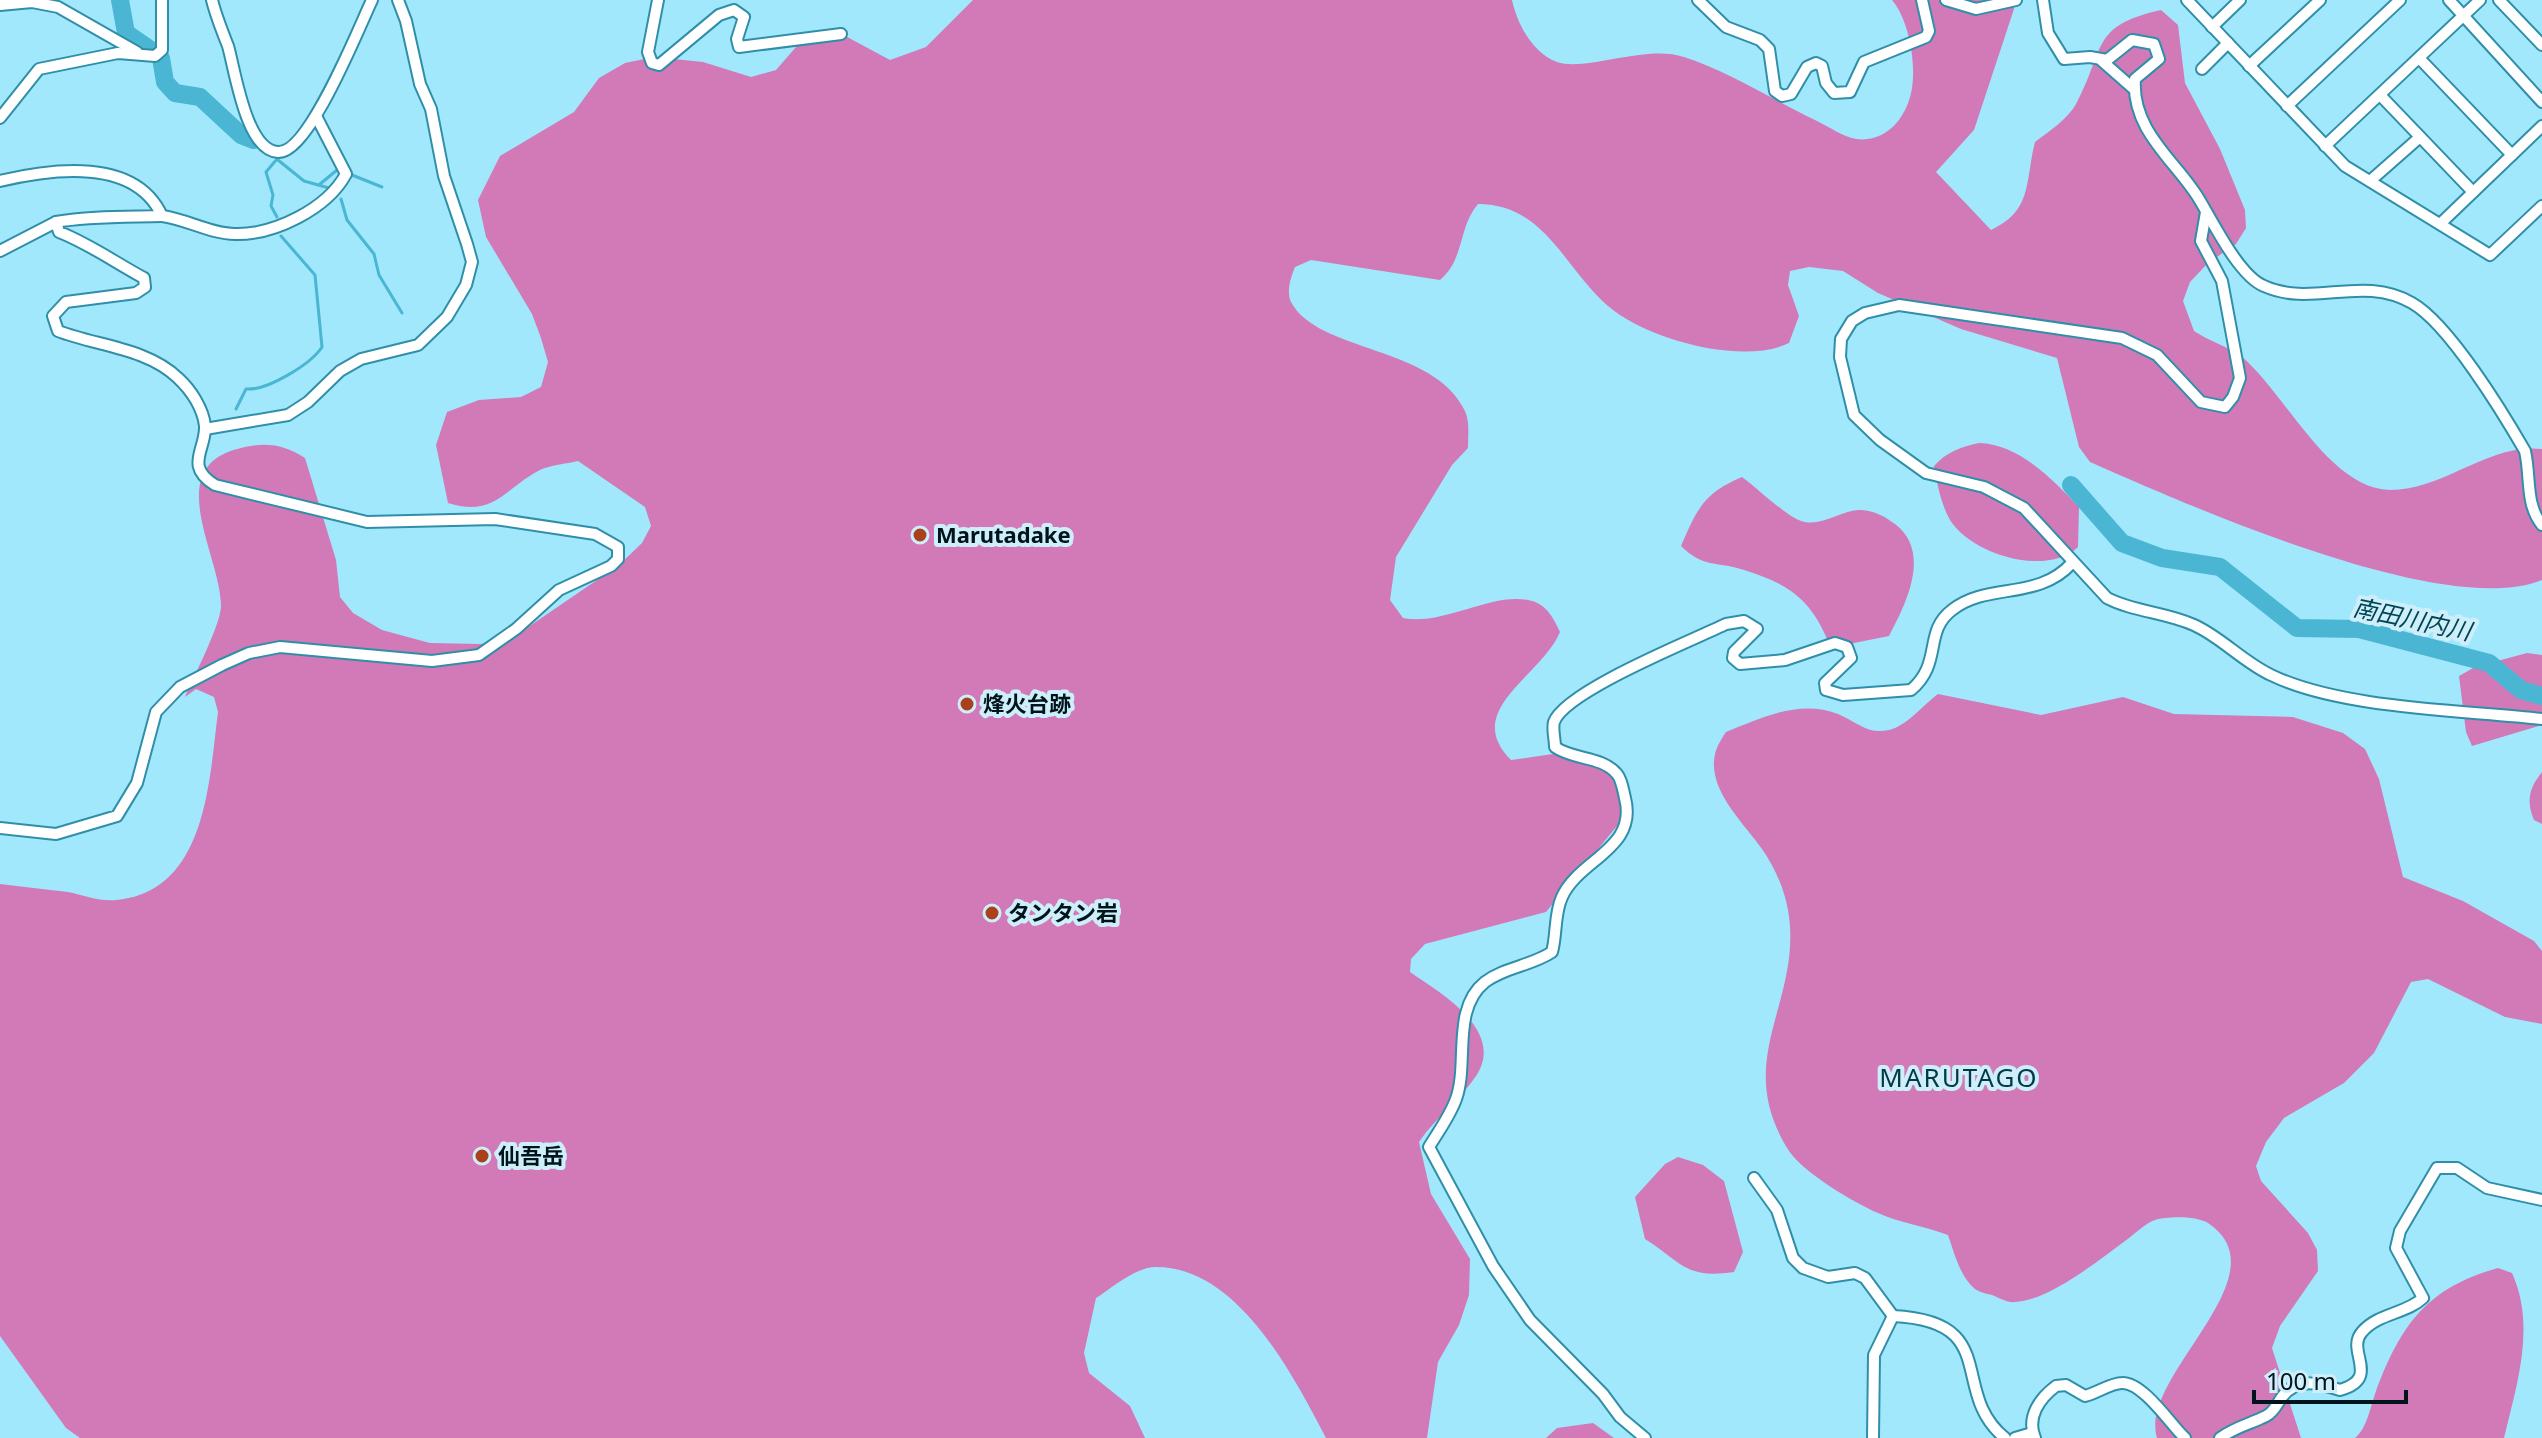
<svg xmlns="http://www.w3.org/2000/svg" width="2542" height="1438" font-family="'Noto Sans','Noto Sans JP',sans-serif">
	<style>
		.forest { fill: #d17ab7 }
		.lines { fill: none; stroke-linecap: round; stroke-linejoin: round }
		.stream { stroke: #4ab6d3; stroke-width: 3 }
		.river { stroke: #4ab6d3; stroke-width: 18 }
		.minor-casing { stroke: #308fa8; stroke-width: 14 }
		.minor { stroke: #fff; stroke-width: 10 }
		.poi-dot { fill: #a8411c; stroke: #ceeffa; stroke-width: 3 }
		.labels { text-anchor: middle; stroke-width: 8; stroke-linejoin: round; paint-order: stroke }
		.poi-label { font-size: 22px; font-weight: bold; fill: #00141c; stroke: #ceeffa; text-anchor: start }
		.water-label { font-size: 24px; font-style: italic; fill: #004554; stroke: #ceeffa }
		.quarter-label { font-size: 26px; letter-spacing: 2px; fill: #043a47; stroke: #ceeffa }
	</style>
	<rect width="100%" height="100%" fill="#a2e8fd"/>
	<!-- forest -->
	<g class="forest">
		<path d="M 973,0 L 1512,0 C 1517,23 1532,53 1557,62 C 1586,72 1646,44 1684,57 C 1730,72 1773,100 1817,121 C 1828,126 1843,137 1856,139 C 1888,143 1908,115 1912,88 C 1916,62 1909,20 1892,0 L 2012,0 L 2014,9 L 1974,130 L 1936,172 L 1991,230 C 2033,211 2025,181 2035,142 C 2048,132 2068,119 2076,104 C 2106,49 2089,26 2161,10 L 2178,25 L 2185,83 L 2220,149 L 2245,210 L 2246,228 L 2236,244 L 2208,263 L 2190,282 L 2183,301 L 2194,331 C 2209,341 2229,347 2242,357 C 2285,393 2329,489 2390,490 C 2444,490 2488,443 2542,449 L 2542,580 C 2444,620 2186,504 2090,462 L 2079,447 L 2057,358 L 1961,329 L 1878,293 L 1843,271 L 1809,267 L 1790,271 L 1788,285 L 1799,316 L 1789,343 C 1743,366 1646,339 1608,306 C 1564,268 1545,204 1478,204 C 1458,227 1465,259 1440,280 L 1311,260 L 1295,267 C 1291,277 1286,291 1291,302 C 1318,353 1434,345 1465,411 C 1470,422 1468,436 1468,448 L 1452,465 L 1396,557 L 1390,600 L 1403,618 C 1445,626 1494,590 1532,601 C 1547,605 1554,619 1560,632 C 1542,676 1461,710 1511,760 C 1564,754 1629,731 1631,809 L 1546,912 L 1425,944 L 1411,959 L 1410,972 C 1441,993 1506,1031 1476,1076 C 1460,1100 1435,1118 1419,1142 L 1431,1194 L 1470,1259 L 1469,1295 L 1459,1325 L 1438,1362 L 1427,1438 L 1326,1438 C 1293,1375 1238,1267 1156,1267 C 1136,1267 1113,1287 1096,1298 L 1084,1353 L 1089,1373 L 1130,1406 L 1145,1438 L 80,1438 L 66,1428 L 0,1336 L 0,884 C 22,887 45,889 68,892 C 83,895 101,902 116,900 C 207,892 209,780 218,712 L 214,697 L 196,689 L 185,697 C 193,678 221,624 221,606 C 221,555 160,466 241,448 C 266,442 283,444 305,458 L 336,560 L 340,597 L 353,613 L 382,630 L 430,643 L 481,644 L 515,636 L 619,565 L 642,543 L 651,526 L 645,507 L 578,461 C 566,464 550,465 540,470 C 505,488 494,518 448,503 L 436,445 L 447,412 L 479,400 L 521,397 L 541,387 L 548,362 L 541,338 L 532,314 L 486,237 L 478,200 L 500,156 L 574,112 L 599,78 L 625,63 L 654,57 L 703,62 L 751,77 L 776,70 L 810,31 L 836,31 L 890,60 L 926,47 Z"/>
		<path d="M 1979,443 C 2019,444 2052,479 2079,507 L 2078,547 C 2047,577 1972,555 1950,520 C 1941,504 1937,483 1934,466 C 1946,452 1961,447 1979,443 Z"/>
		<path d="M 1742,477 C 1757,488 1785,515 1801,521 C 1822,528 1842,509 1861,510 C 1875,511 1884,516 1895,524 C 1932,552 1906,604 1889,636 L 1849,644 L 1827,639 C 1810,598 1786,583 1744,570 C 1716,561 1703,568 1681,546 C 1697,509 1704,493 1742,477 Z"/>
		<polygon points="2527,653 2542,655 2542,725 2472,746 2466,732 2459,676 2475,667"/>
		<path d="M 1938,694 L 2041,715 L 2123,697 L 2174,714 L 2293,717 L 2343,733 L 2365,749 L 2379,779 L 2403,877 L 2463,901 L 2534,941 L 2542,951 L 2542,1024 L 2505,1017 L 2428,979 L 2411,982 L 2374,1053 L 2344,1083 L 2284,1118 L 2266,1142 L 2256,1166 L 2261,1181 L 2308,1233 L 2317,1250 L 2318,1271 L 2280,1326 L 2272,1348 L 2301,1438 L 2157,1438 C 2138,1376 2286,1275 2208,1223 C 2197,1216 2168,1216 2155,1220 C 2145,1223 2134,1235 2125,1241 C 2098,1261 2048,1301 2015,1302 C 2008,1303 1999,1298 1992,1295 C 1987,1294 1979,1292 1975,1289 C 1960,1277 1954,1252 1948,1235 C 1925,1226 1900,1223 1878,1213 C 1854,1203 1803,1172 1789,1151 C 1730,1058 1804,1002 1788,910 C 1784,888 1775,868 1762,849 C 1744,823 1707,790 1715,754 C 1717,746 1722,738 1726,732 C 1762,718 1799,699 1838,714 C 1857,722 1868,735 1889,730 C 1907,726 1924,704 1938,694 Z"/>
		<path d="M 2542,772 L 2542,824 L 2534,820 C 2526,801 2529,788 2542,772 Z"/>
		<path d="M 1678,1157 L 1703,1165 L 1724,1181 L 1743,1252 L 1734,1272 C 1685,1279 1683,1263 1645,1239 L 1635,1197 L 1665,1164 Z"/>
		<path d="M 2498,1268 L 2512,1273 C 2536,1326 2517,1384 2504,1438 L 2355,1438 C 2367,1428 2370,1408 2375,1394 C 2400,1326 2426,1288 2498,1268 Z"/>
		<polygon points="1593,1423 1614,1438 1546,1438 1557,1428"/>
	</g>
	<g class="lines">
		<!-- stream -->
		<g class="stream">
			<polyline points="278,160 304,181 329,188"/>
			<polyline points="352,175 382,187"/>
			<polyline points="320,184 337,170"/>
			<polyline points="341,199 347,220 374,254 379,275 402,313"/>
			<polyline points="277,217 271,206 273,195 266,172 277,159"/>
			<path d="M 236,409 L 246,389 C 267,391 311,364 322,347 L 315,275 L 281,236"/>
		</g>
		<!-- river -->
		<g class="river">
			<polyline points="120,0 126,33 149,49"/>
			<polyline points="161,58 165,82 175,93 200,97 241,135 254,140"/>
			<polyline points="2071,485 2122,543 2162,558 2220,567 2297,628 2359,629 2489,663 2521,690 2542,696"/>
		</g>
		<!-- minor casing -->
		<g class="minor-casing">
			<g id="minor">
				<path d="M 212,0 C 216,16 222,31 228,46 C 235,70 246,151 278,152 C 309,154 359,27 372,0"/>
				<polyline points="658,0 648,52 652,63 659,65 719,15 734,10 744,17 737,39 739,47 841,34"/>
				<polyline points="1698,0 1726,27 1760,40 1769,49 1775,91 1782,96 1791,94 1807,67 1816,63 1822,66 1826,83 1834,93 1850,92 1864,62 1926,37 1929,31 1922,0"/>
				<polyline points="1946,0 1976,9 2016,0"/>
				<path d="M 2043,0 L 2048,33 L 2064,59 L 2090,57 L 2107,60 L 2132,40 L 2154,44 L 2159,59 L 2135,79 C 2131,131 2177,162 2199,199 C 2213,222 2239,276 2264,286 C 2312,308 2362,274 2412,303 C 2449,324 2503,413 2525,451 C 2531,477 2525,504 2542,525"/>
				<polyline points="2187,0 2345,166 2490,255 2542,206"/>
				<polyline points="2449,0 2542,102"/>
				<polyline points="2499,0 2542,45"/>
				<polyline points="0,5 32,2 58,7 137,52"/>
				<polyline points="2212,27 2240,0"/>
				<polyline points="2419,58 2512,155"/>
				<polyline points="2102,61 2135,90"/>
				<polyline points="2249,66 2320,0"/>
				<polyline points="2202,69 2228,43"/>
				<polyline points="2380,95 2473,192"/>
				<polyline points="2287,106 2400,0"/>
				<polyline points="0,118 39,69 118,53 155,56 162,50 162,0"/>
				<polyline points="2325,146 2480,0"/>
				<path d="M 0,181 C 51,169 135,157 162,216 C 128,217 88,216 56,222 L 59,232 C 88,243 116,263 144,278 L 145,287 L 136,293 L 66,302 L 53,316 L 58,331 C 97,346 147,348 178,378 C 191,390 203,408 205,426 C 206,450 184,466 215,485 L 367,522 L 495,519 L 595,534 L 618,547 L 618,559 L 611,566 L 559,590 L 516,629 L 479,655 L 432,661 L 280,647 L 249,653 L 222,665 L 180,687 L 156,712 L 137,783 L 117,816 L 56,834 L 0,828"/>
				<polyline points="2370,181 2420,137"/>
				<path d="M 2206,212 L 2201,241 L 2222,281 L 2240,378 L 2233,397 L 2225,407 L 2201,402 L 2157,355 L 2122,338 L 1899,305 L 1865,313 L 1852,321 L 1841,339 L 1840,357 L 1854,415 L 1880,440 L 1926,473 L 1984,487 L 2024,508 L 2107,598 C 2134,612 2165,612 2194,625 C 2221,637 2243,662 2271,675 C 2341,709 2463,710 2542,719"/>
				<path d="M 162,216 C 186,219 211,234 235,234 C 274,235 327,209 346,174 L 316,116"/>
				<polyline points="2440,224 2542,126"/>
				<polyline points="0,251 56,222"/>
				<polyline points="205,429 288,415 308,402 340,371 361,359 418,345 447,317 466,285 472,262 467,244 444,176 431,109 420,84 406,21 398,0"/>
				<path d="M 1754,1178 L 1777,1210 L 1793,1258 L 1803,1268 L 1828,1277 L 1855,1273 L 1865,1278 L 1893,1316 C 2003,1321 1948,1392 2005,1438"/>
				<path d="M 1645,1438 L 1620,1417 L 1603,1394 L 1530,1320 L 1493,1266 L 1429,1147 C 1438,1132 1450,1116 1456,1099 C 1469,1064 1451,1009 1485,982 C 1505,967 1531,966 1552,952 C 1557,934 1554,914 1562,897 C 1579,859 1638,849 1625,798 C 1623,790 1622,780 1617,774 C 1602,756 1573,760 1555,747 C 1555,739 1552,729 1554,722 C 1565,691 1693,640 1726,624 L 1744,621 L 1757,629 L 1734,652 L 1733,658 L 1740,664 L 1785,660 L 1835,643 L 1847,647 L 1851,658 L 1825,683 L 1826,690 L 1843,695 L 1911,690 C 1943,663 1923,632 1952,610 C 1987,582 2038,601 2072,563"/>
				<polyline points="1873,1438 1874,1355 1893,1316"/>
				<polyline points="2015,1438 2032,1433"/>
				<path d="M 2035,1438 C 2026,1417 2040,1398 2056,1386 L 2066,1385 L 2085,1396 C 2097,1393 2111,1383 2122,1383 C 2143,1382 2171,1425 2185,1438"/>
				<path d="M 2220,1438 C 2235,1427 2250,1424 2266,1416 C 2274,1412 2277,1404 2282,1397 C 2297,1376 2320,1384 2340,1390 C 2382,1378 2345,1351 2362,1332 C 2378,1313 2406,1314 2423,1298 L 2396,1248 L 2400,1231 L 2437,1168 L 2457,1168 L 2487,1188 L 2542,1200"/>
			</g>
		</g>
		<!-- minor -->
		<use href="#minor" class="minor"/>
	</g>
	<!-- markers -->
	<g class="poi-dot">
		<circle cx="920" cy="535" r="8"/>
		<circle cx="967" cy="704" r="8"/>
		<circle cx="992" cy="913" r="8"/>
		<circle cx="482" cy="1156" r="8"/>
	</g>
	<g class="labels">
		<!-- poi labels -->
		<g class="poi-label">
			<text x="936" y="543">Marutadake</text>
			<text x="983" y="712">烽火台跡</text>
			<text x="1008" y="921">タンタン岩</text>
			<text x="498" y="1164">仙吾岳</text>
		</g>
		<!-- water labels -->
		<g class="water-label">
			<text transform="translate(2412 620) rotate(12)" y="8">南田川内川</text>
		</g>
		<!-- quarter labels -->
		<g class="quarter-label">
			<text x="1959" y="1087">MARUTAGO</text>
		</g>
	</g>
	<!-- scale -->
	<path d="M2254 1390v12h152v-12" fill="none" stroke="#00141c" stroke-width="4"/>
	<text x="2266" y="1390" font-size="24" fill="#00141c" stroke="#ceeffa" stroke-width="6" paint-order="stroke">100 m</text>
</svg>
